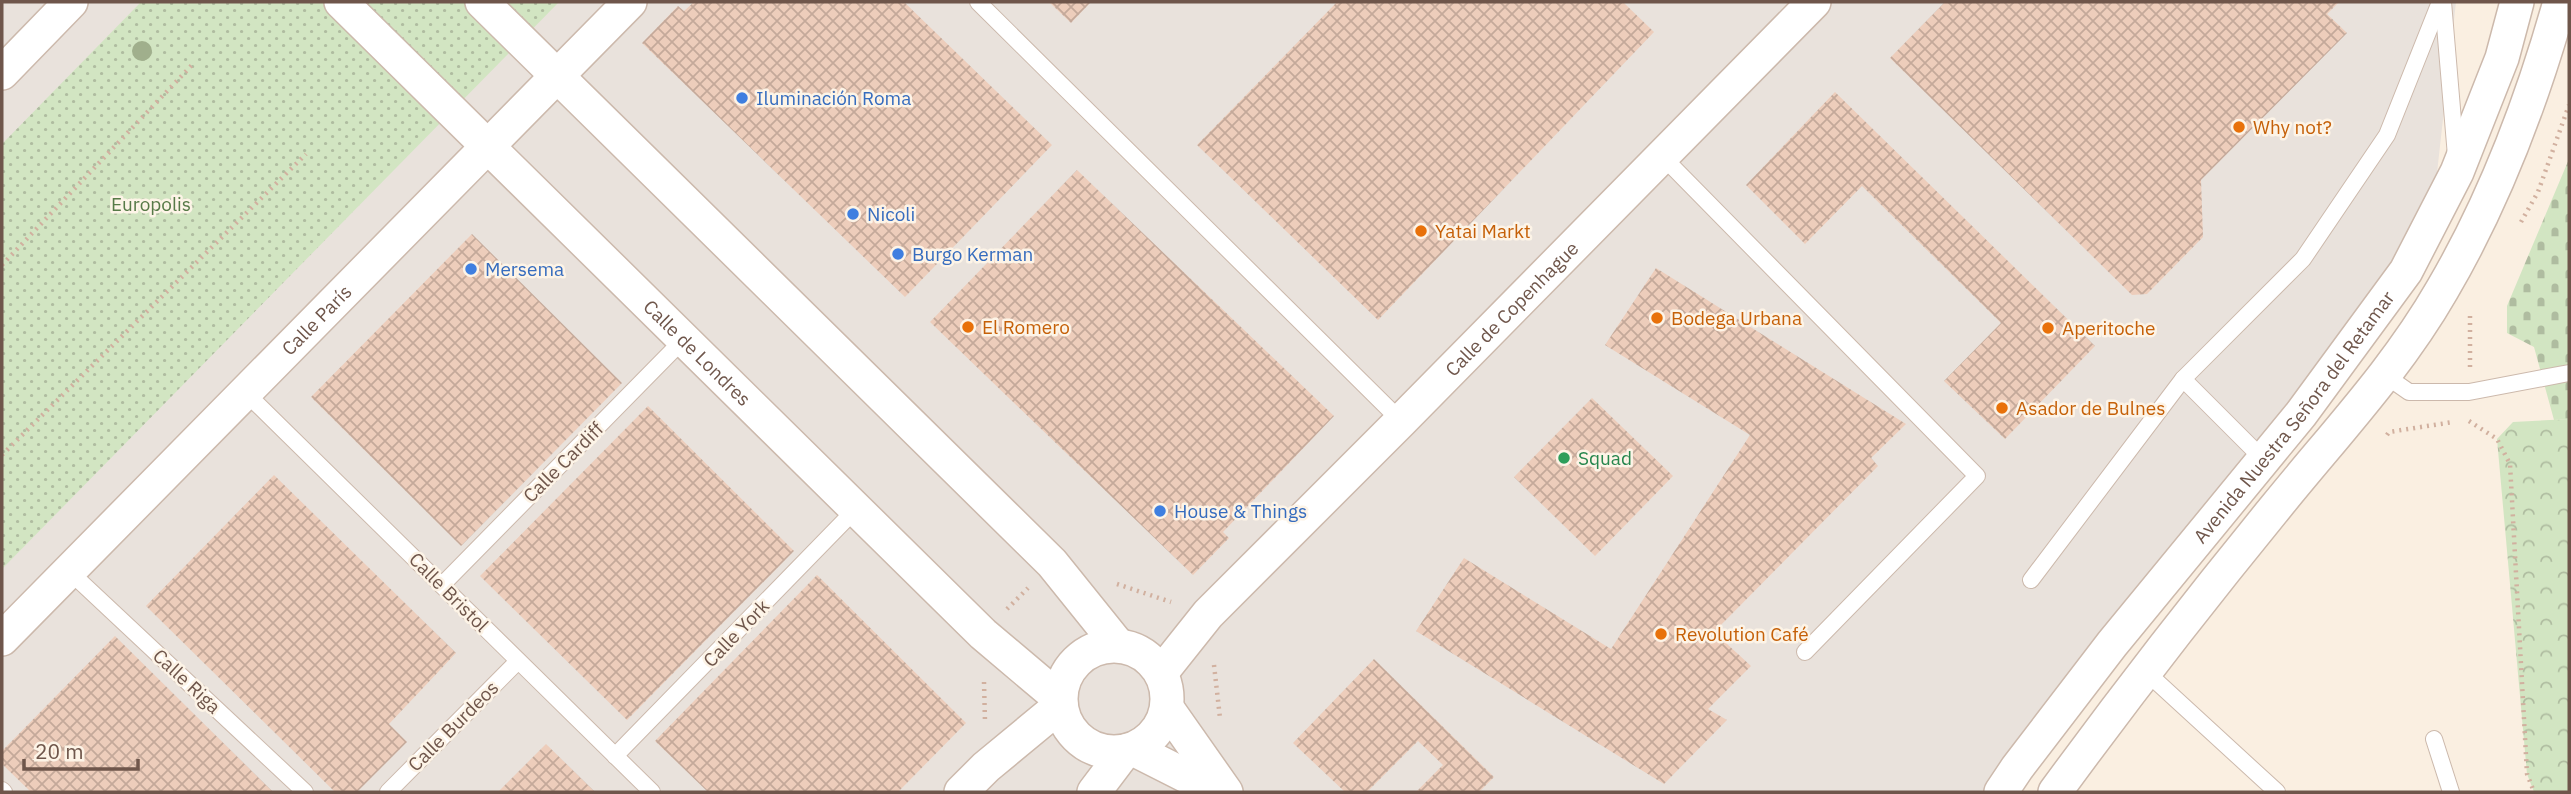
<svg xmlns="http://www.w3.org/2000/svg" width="2571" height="794" font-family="'IBM Plex Sans',sans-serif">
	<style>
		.industrial { fill: #e9e2dc }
		.forest { fill: url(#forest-crowns) }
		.cemetery { fill: url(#cemetery-stones) }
		.garden { fill: url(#garden-dots) }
		.building { fill: url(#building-cross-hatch) }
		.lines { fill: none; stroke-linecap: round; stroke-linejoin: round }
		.service-casing { stroke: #ccb9ac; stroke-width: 18 }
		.minor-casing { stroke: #ccb9ac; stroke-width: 36 }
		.path { stroke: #d1b09f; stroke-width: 4.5; stroke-dasharray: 2 5; stroke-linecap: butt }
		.service { stroke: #fff; stroke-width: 16 }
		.minor { stroke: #fff; stroke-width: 33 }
		.tree { fill: #a0af8c }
		.shop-dot { fill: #3f7fe0; stroke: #fdf4e7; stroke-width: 2.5 }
		.food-dot { fill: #e8710a; stroke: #fdf4e7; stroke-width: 2.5 }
		.leisure-dot { fill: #2e9e5b; stroke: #fdf4e7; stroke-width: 2.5 }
		.labels { text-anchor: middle; stroke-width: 5; stroke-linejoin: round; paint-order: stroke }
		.shop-label { font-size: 19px; fill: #366cbe; stroke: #fdf4e7; text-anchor: start }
		.food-label { font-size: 19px; fill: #c56008; stroke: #fdf4e7; text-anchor: start }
		.park-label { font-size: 19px; fill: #577a47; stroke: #fdf4e7 }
		.street-label { font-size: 19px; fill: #6f564b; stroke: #fdf4e7 }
		.leisure-label { font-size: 19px; fill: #27864d; stroke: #fdf4e7; text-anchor: start }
	</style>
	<defs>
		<pattern id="forest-crowns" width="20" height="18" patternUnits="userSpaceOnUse" patternTransform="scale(1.75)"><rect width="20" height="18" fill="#d2e5c2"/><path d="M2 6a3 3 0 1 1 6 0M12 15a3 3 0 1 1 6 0" fill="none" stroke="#afbca0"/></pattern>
		<pattern id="cemetery-stones" width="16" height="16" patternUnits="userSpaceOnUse" patternTransform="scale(1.75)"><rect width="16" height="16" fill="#d2e5c2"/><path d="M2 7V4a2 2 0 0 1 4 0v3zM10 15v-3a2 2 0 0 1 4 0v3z" fill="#afbca0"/></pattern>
		<pattern id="garden-dots" width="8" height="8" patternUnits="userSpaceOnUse" patternTransform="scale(1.75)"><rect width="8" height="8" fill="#d2e5c2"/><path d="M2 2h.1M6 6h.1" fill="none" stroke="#afbca0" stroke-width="1.8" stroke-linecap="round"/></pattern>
		<pattern id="building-cross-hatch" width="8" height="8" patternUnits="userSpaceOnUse" patternTransform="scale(1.75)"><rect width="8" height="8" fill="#edcdbb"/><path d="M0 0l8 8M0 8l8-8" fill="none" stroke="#c4a99a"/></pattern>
	</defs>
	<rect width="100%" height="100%" fill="#faefe1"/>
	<!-- industrial -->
	<polygon class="industrial" points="2,2 2456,2 2433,209 1996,792 2,792"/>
	<!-- forest -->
	<polygon class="forest" points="2569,419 2569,792 2534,792 2527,774 2497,439 2513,422"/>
	<!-- cemetery -->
	<polygon class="cemetery" points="2569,159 2569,419 2554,420 2534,347 2507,333 2507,306"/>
	<!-- garden -->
	<polygon class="garden" points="141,2 559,2 2,569 2,144"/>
	<!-- building -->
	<g class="building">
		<polygon points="694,2 904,2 1052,145 905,297 642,43 678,6 684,11"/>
		<polygon points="1049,2 1091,2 1071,23"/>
		<polygon points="1337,2 1623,2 1654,32 1378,320 1197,145"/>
		<polygon points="1945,2 2339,2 2327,14 2347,33 2201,180 2203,237 2147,294 2132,295 1890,58"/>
		<polygon points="1835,92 2095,346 2005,439 1944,381 2001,323 1862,186 1805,244 1746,185"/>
		<polygon points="1077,170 1334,416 1223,532 1229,538 1193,575 930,322"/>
		<polygon points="472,234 622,383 461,546 311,397"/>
		<polygon points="1656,268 1906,424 1871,458 1878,466 1714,632 1751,666 1708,709 1727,720 1664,784 1416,631 1464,558 1611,649 1750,435 1605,345"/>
		<polygon points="1592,398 1673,476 1595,556 1514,477"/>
		<polygon points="648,406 794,551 627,720 480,576"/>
		<polygon points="274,475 456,653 389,724 407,742 357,792 335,792 146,606"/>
		<polygon points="817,575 966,723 898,792 708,792 655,741"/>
		<polygon points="115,636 273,792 31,792 2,764 2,751"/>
		<polygon points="1374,659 1494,777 1479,792 1416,792 1443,765 1418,741 1367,792 1345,792 1293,743"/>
		<polygon points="546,744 595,792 498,792"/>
	</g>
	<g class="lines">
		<!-- service casing -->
		<g class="service-casing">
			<g id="service">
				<polyline points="978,2 1401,421"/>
				<polyline points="2443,2 2456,156"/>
				<polyline points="1662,156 1977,476 1805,652"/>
				<polyline points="2386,376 2409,392 2469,392 2569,373"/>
				<polyline points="2183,379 2264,460"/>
				<polyline points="245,392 652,792"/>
				<polyline points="69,571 305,792"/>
				<polyline points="2031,580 2183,379 2303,259 2387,135 2440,2"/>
				<polyline points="442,585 684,339"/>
				<polyline points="2144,670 2277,792"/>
				<polyline points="2434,739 2451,792"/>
				<polyline points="615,756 856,509"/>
				<polyline points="2,790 4,792"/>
				<polyline points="388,792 518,661"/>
			</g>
		</g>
		<!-- minor casing -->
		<g class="minor-casing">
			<g id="minor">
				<path id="s1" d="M 341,2 L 983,634 L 1060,699"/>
				<polyline points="482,2 1052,563 1118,645"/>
				<polyline points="2,73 71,2"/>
				<path id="s2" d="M 2,639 L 630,2"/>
				<circle cx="1114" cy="699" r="53"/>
				<path id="s3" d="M 1161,673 L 1208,614 L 1401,421 L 1814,2"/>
				<polyline points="1167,708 1226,792"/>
				<polyline points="1133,749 1218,792"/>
				<polyline points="961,792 986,767 1061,705"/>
				<polyline points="1094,792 1125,751"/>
				<path id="s4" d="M 2001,792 L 2017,768 L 2112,644 L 2301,414 L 2406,271 L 2457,172 L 2502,58 L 2517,2"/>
				<path d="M 2055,792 C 2126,695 2199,601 2275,508 C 2333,436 2396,370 2442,290 C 2495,200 2532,101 2560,2"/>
			</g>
		</g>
		<!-- path -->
		<g class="path">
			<polyline points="2521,222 2538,192 2569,105"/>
			<polyline points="2,265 192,65"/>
			<polyline points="2470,367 2470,316"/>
			<polyline points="2469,421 2497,439 2510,464 2527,774 2534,792"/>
			<polyline points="2387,435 2389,432 2453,422"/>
			<polyline points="2,455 306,154"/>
			<polyline points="1117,584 1171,602"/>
			<polyline points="1007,609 1028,588"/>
			<polyline points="1214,665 1220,718"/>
			<polyline points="984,682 985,722"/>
		</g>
		<!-- service -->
		<use href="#service" class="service"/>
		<!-- minor -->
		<use href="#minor" class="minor"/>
	</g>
	<!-- trees -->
	<circle class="tree" cx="142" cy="51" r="10"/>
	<!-- markers -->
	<g class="shop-dot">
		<circle cx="742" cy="98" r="7"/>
		<circle cx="853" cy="214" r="7"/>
		<circle cx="898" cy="254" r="7"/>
		<circle cx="471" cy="269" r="7"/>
		<circle cx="1160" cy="511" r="7"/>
	</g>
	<g class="food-dot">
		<circle cx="2239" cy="127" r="7"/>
		<circle cx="1421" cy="231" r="7"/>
		<circle cx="1657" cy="318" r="7"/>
		<circle cx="968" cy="327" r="7"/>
		<circle cx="2048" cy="328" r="7"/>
		<circle cx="2002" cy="408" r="7"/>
		<circle cx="1661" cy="634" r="7"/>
	</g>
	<circle class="leisure-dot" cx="1564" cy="458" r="7"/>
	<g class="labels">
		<!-- shop labels -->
		<g class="shop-label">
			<text x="756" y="105">Iluminación Roma</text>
			<text x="867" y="221">Nicoli</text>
			<text x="912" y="261">Burgo Kerman</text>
			<text x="485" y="276">Mersema</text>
			<text x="1174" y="518">House &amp; Things</text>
		</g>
		<!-- food labels -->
		<g class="food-label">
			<text x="2253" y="134">Why not?</text>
			<text x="1435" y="238">Yatai Markt</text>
			<text x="1671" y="325">Bodega Urbana</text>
			<text x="982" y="334">El Romero</text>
			<text x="2062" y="335">Aperitoche</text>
			<text x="2016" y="415">Asador de Bulnes</text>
			<text x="1675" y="641">Revolution Café</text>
		</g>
		<!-- park labels -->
		<g class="park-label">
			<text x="151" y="211">Europolis</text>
		</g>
		<!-- street labels -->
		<g class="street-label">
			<text dy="7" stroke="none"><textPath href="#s3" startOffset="506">Calle de Copenhague</textPath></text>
			<text dy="7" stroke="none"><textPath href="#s2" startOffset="448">Calle París</textPath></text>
			<text dy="7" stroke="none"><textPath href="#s1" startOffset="500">Calle de Londres</textPath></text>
			<text dy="7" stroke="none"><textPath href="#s4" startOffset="476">Avenida Nuestra Señora del Retamar</textPath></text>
			<text transform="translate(563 462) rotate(-45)" y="7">Calle Cardiff</text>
			<text transform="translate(449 592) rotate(45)" y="7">Calle Bristol</text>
			<text transform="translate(736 633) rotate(-46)" y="7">Calle York</text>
			<text transform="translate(187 681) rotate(43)" y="7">Calle Riga</text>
			<text transform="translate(453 726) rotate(-45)" y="7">Calle Burdeos</text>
		</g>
		<!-- leisure labels -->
		<g class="leisure-label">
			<text x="1578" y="465">Squad</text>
		</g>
	</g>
	<!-- border -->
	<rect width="2571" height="794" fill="none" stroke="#6f564b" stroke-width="7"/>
	<!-- scale -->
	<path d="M24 759v10h114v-10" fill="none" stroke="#6f564b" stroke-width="3.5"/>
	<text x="35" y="759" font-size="21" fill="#6f564b" stroke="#fdf4e7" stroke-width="5" paint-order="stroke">20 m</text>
</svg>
